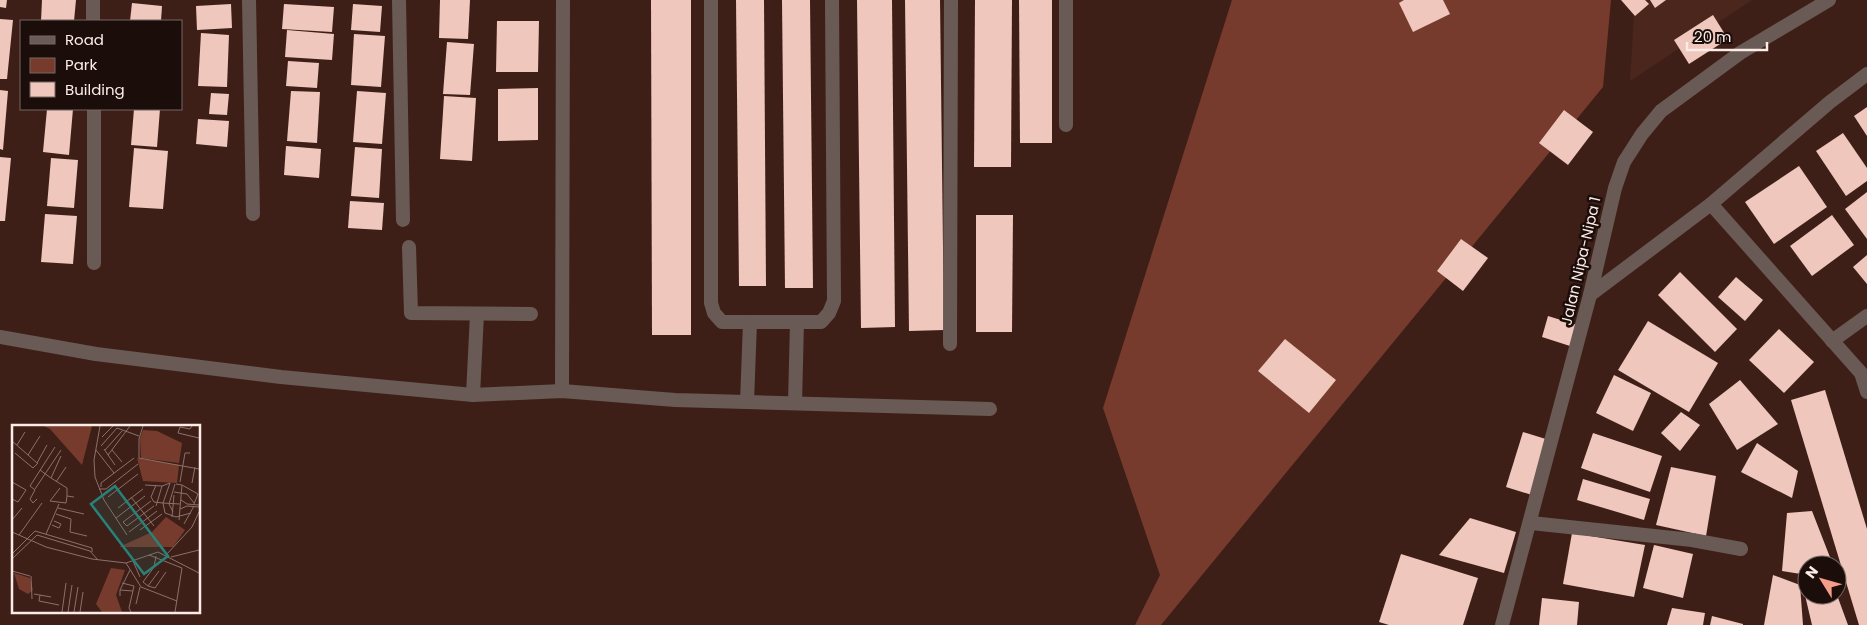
<svg xmlns="http://www.w3.org/2000/svg" width="1867" height="625" font-family="Poppins,sans-serif">
	<style>
		.built { fill: #4b261d }
		.green { fill: #763b2c }
		.building { fill: #efc7bc }
		.lines { fill: none; stroke-linecap: round; stroke-linejoin: round }
		.minor { stroke: #6a5a56; stroke-width: 14 }
		.tertiary { stroke: #6a5a56; stroke-width: 14 }
		.labels { text-anchor: middle; stroke-width: 5; stroke-linejoin: round; paint-order: stroke }
		.street-label { font-size: 15px; fill: #fcebe7; stroke: #1b0e0a }
		.inset-road { fill: none; stroke: #8a716b; stroke-width: 1 }
		.view { fill: #27827a; fill-opacity: 0.15; stroke: #27827a; stroke-width: 2.5 }
		.inset-edge { fill: none; stroke: #fcebe7; stroke-width: 2.5 }
	</style>
	<rect width="100%" height="100%" fill="#3e1f18"/>
	<!-- built -->
	<polygon class="built" points="1635,0 1752,0 1630,81"/>
	<!-- green -->
	<polygon class="green" points="1232,0 1611,0 1603,87 1161,625 1135,625 1160,575 1103,408"/>
	<!-- building -->
	<g class="building">
		<polygon points="0,0 7,0 6,8 0,7"/>
		<polygon points="42,0 76,0 74,21 41,21"/>
		<polygon points="440,0 470,0 468,39 439,38"/>
		<polygon points="651,0 691,0 691,335 652,335"/>
		<polygon points="736,0 764,0 766,286 739,286"/>
		<polygon points="782,0 810,0 813,288 785,288"/>
		<polygon points="857,0 892,0 895,327 861,328"/>
		<polygon points="905,0 940,0 944,330 909,331"/>
		<polygon points="975,0 1012,0 1011,167 974,167"/>
		<polygon points="1019,0 1052,0 1052,143 1020,143"/>
		<polygon points="1404,0 1443,0 1450,14 1413,32 1399,3"/>
		<polygon points="1621,0 1645,0 1649,4 1635,16"/>
		<polygon points="1650,0 1666,0 1655,8"/>
		<polygon points="132,3 162,6 161,21 130,21"/>
		<polygon points="231,4 232,28 197,30 196,6"/>
		<polygon points="284,4 334,7 332,32 282,29"/>
		<polygon points="353,4 382,6 380,32 351,30"/>
		<polygon points="1713,15 1728,39 1689,64 1674,40"/>
		<polygon points="0,19 13,20 7,79 0,79"/>
		<polygon points="497,21 539,21 538,72 496,72"/>
		<polygon points="287,30 334,34 332,60 285,57"/>
		<polygon points="201,33 229,35 227,87 198,86"/>
		<polygon points="354,34 385,36 381,87 351,85"/>
		<polygon points="447,42 474,44 470,95 443,94"/>
		<polygon points="288,61 319,63 317,88 286,86"/>
		<polygon points="538,88 538,140 498,141 498,89"/>
		<polygon points="0,90 8,91 3,150 0,149"/>
		<polygon points="291,91 320,92 317,143 287,141"/>
		<polygon points="357,91 386,93 382,144 353,142"/>
		<polygon points="211,93 229,94 227,115 209,114"/>
		<polygon points="444,96 476,98 472,161 440,159"/>
		<polygon points="1867,107 1867,136 1854,116"/>
		<polygon points="47,109 73,109 69,155 43,152"/>
		<polygon points="134,109 160,109 157,147 131,145"/>
		<polygon points="1564,110 1593,132 1568,165 1539,143"/>
		<polygon points="198,119 229,121 227,147 196,144"/>
		<polygon points="1843,133 1867,168 1867,181 1846,196 1816,151"/>
		<polygon points="286,146 321,149 319,178 284,175"/>
		<polygon points="355,147 382,149 379,198 351,196"/>
		<polygon points="134,148 168,151 163,209 129,207"/>
		<polygon points="0,157 11,158 5,221 0,221"/>
		<polygon points="51,158 78,160 74,208 47,206"/>
		<polygon points="1799,166 1827,207 1774,244 1745,202"/>
		<polygon points="1867,192 1867,239 1845,209"/>
		<polygon points="350,201 384,203 382,230 348,228"/>
		<polygon points="45,214 77,216 73,264 41,262"/>
		<polygon points="976,215 1013,215 1012,332 976,332"/>
		<polygon points="1832,215 1854,245 1812,276 1790,246"/>
		<polygon points="1461,239 1488,258 1463,291 1437,271"/>
		<polygon points="1867,255 1867,284 1853,267"/>
		<polygon points="1680,272 1737,329 1715,352 1658,295"/>
		<polygon points="1736,277 1763,300 1745,321 1718,297"/>
		<polygon points="1548,316 1577,325 1570,346 1542,337"/>
		<polygon points="1648,321 1718,363 1689,412 1618,370"/>
		<polygon points="1779,329 1814,362 1784,393 1749,360"/>
		<polygon points="1285,339 1336,380 1309,413 1258,371"/>
		<polygon points="1614,375 1651,393 1633,431 1596,413"/>
		<polygon points="1740,380 1778,424 1737,450 1709,404"/>
		<polygon points="1825,390 1867,529 1867,625 1859,625 1791,400"/>
		<polygon points="1681,412 1700,425 1680,451 1661,433"/>
		<polygon points="1523,432 1549,440 1532,495 1506,487"/>
		<polygon points="1593,433 1662,456 1650,492 1581,468"/>
		<polygon points="1757,443 1798,471 1792,498 1741,472"/>
		<polygon points="1671,467 1716,476 1706,536 1656,525"/>
		<polygon points="1583,479 1650,499 1644,520 1577,500"/>
		<polygon points="1812,511 1833,565 1807,565 1807,575 1782,571 1787,513"/>
		<polygon points="1470,518 1516,532 1504,573 1439,555"/>
		<polygon points="1572,533 1645,545 1634,597 1563,584"/>
		<polygon points="1654,545 1693,554 1683,598 1643,588"/>
		<polygon points="1401,554 1478,578 1463,625 1389,625 1379,622"/>
		<polygon points="1773,575 1800,585 1803,625 1764,625"/>
		<polygon points="1804,591 1807,591 1807,595 1837,595 1848,625 1812,625"/>
		<polygon points="1542,598 1579,602 1577,625 1539,625"/>
		<polygon points="1672,608 1705,613 1703,625 1667,625"/>
		<polygon points="1712,616 1743,624 1743,625 1710,625"/>
	</g>
	<g class="lines">
		<!-- minor -->
		<g class="minor">
			<polyline points="93,0 93,21"/>
			<polyline points="249,0 253,214"/>
			<polyline points="399,0 403,220"/>
			<polyline points="711,0 711,303 714,313 722,322 821,322 829,313 834,301 832,0"/>
			<polyline points="94,109 94,263"/>
			<polyline points="1066,125 1066,0"/>
			<polyline points="1711,204 1861,373 1867,392"/>
			<polyline points="409,247 411,313 531,314"/>
			<polyline points="1590,295 1711,204 1830,102 1867,74"/>
			<polyline points="0,337 96,354 281,377 473,395 562,391 675,400 990,409"/>
			<polyline points="1832,341 1867,316"/>
			<polyline points="950,344 951,0"/>
			<polyline points="562,391 563,0"/>
			<polyline points="473,395 477,314"/>
			<polyline points="747,402 750,322"/>
			<polyline points="795,403 797,322"/>
			<polyline points="1531,523 1692,540 1741,549"/>
		</g>
		<!-- tertiary -->
		<polyline class="tertiary" points="1502,625 1590,295 1615,188 1624,162 1642,134 1661,111 1740,53 1829,0"/>
	</g>
	<g class="labels">
		<!-- street labels -->
		<g class="street-label">
			<text transform="translate(1581 261) rotate(-77)" y="5">Jalan Nipa-Nipa 1</text>
		</g>
	</g>
	<!-- overview -->
	<g transform="translate(12 425)">
		<rect width="188" height="188" fill="#3e1f18"/>
		<path d="M 32,1 L 80,1 L 70,40 L 38,4 ZM 131,5 L 145,6 L 170,18 L 167,38 L 129,33 L 128,14 ZM 125,33 L 167,40 L 165,58 L 131,56 ZM 154,92 L 173,105 L 161,122 L 107,122 L 140,107 ZM 2,148 L 18,153 L 21,165 L 16,169 L 7,164 Z" fill="#763b2c"/>
		<path d="M 99,143 L 113,145 L 104,170 L 110,187 L 90,187 L 84,179 Z" fill="#763b2c"/>
		<path class="inset-road" d="M 88,1 L 82,35 L 83,52 L 92,75 L 115,110M 131,1 L 127,14 L 127,33 L 187,44M 180,1 L 178,4 L 168,2 L 166,8 L 187,13M 28,11 L 16,30 L 25,38 L 35,20M 90,12 L 101,1M 0,16 L 16,30M 5,20 L 13,7M 89,21 L 105,3 L 127,11M 92,24 L 103,40M 84,25 L 102,48M 93,25 L 110,6M 100,25 L 110,37M 3,28 L 21,43 L 26,38M 96,30 L 118,1M 28,45 L 39,53 L 49,31M 39,53 L 55,63 L 55,71M 0,57 L 14,65 L 6,77 L 0,74M 44,57 L 54,42M 168,57 L 173,28 L 178,28M 180,58 L 183,42M 164,59 L 170,60 L 167,95M 133,60 L 150,61 L 144,81M 144,60 L 139,72 L 142,77 L 151,78 L 153,88 L 164,92 L 179,88M 170,60 L 186,69 L 182,79M 150,61 L 158,58 L 151,78 L 168,79M 89,62 L 89,58 L 122,33M 48,63 L 38,76 L 54,78 L 55,71 L 62,72M 23,64 L 49,25M 87,64 L 94,64 L 126,39M 162,67 L 175,69 L 182,78M 96,72 L 126,49M 119,72 L 142,101M 25,74 L 21,78 L 18,74 L 23,65 L 18,61 L 43,22M 169,75 L 175,79 L 187,80M 139,76 L 111,97 L 115,101 L 142,81M 46,83 L 72,89M 106,83 L 131,64M 168,84 L 175,81 L 187,82M 161,87 L 157,79 L 163,59M 44,89 L 59,94 L 58,107 L 75,111M 160,92 L 162,70M 104,93 L 133,71M 0,95 L 10,83M 172,99 L 182,81M 40,100 L 47,103 L 49,99 L 42,96M 128,105 L 150,89M 0,107 L 34,122 L 80,134 L 114,138 L 146,127 L 187,148M 117,107 L 145,86M 34,109 L 47,79M 7,110 L 30,78M 0,129 L 23,106 L 80,123 L 80,127M 137,130 L 170,143 L 163,187M 154,130 L 180,102 L 187,87M 159,132 L 187,125M 0,134 L 25,110 L 78,126 L 86,135M 121,136 L 128,152M 114,138 L 129,162 L 165,176M 0,146 L 18,151M 147,146 L 136,161 L 143,163 L 154,147M 19,151 L 20,174M 110,158 L 122,161 L 117,183 L 119,187M 136,161 L 131,157 L 142,142 L 144,131M 108,165 L 118,145M 22,169 L 39,172M 28,170 L 27,176 L 47,180M 108,171 L 108,165 L 121,166M 124,179 L 128,162M 50,187 L 54,158M 56,187 L 60,160M 62,187 L 66,162M 68,187 L 71,167"/>
		<path class="view" d="M 103,61 L 156,131 L 132,149 L 79,79 Z"/>
		<rect width="188" height="188" class="inset-edge"/>
	</g>
	<!-- legend -->
	<rect x="20" y="20" width="162" height="90" fill="#1b0e0a" stroke="#756662"/>
	<rect x="30" y="36" width="25" height="8" fill="#6a5a56" stroke="#756662"/>
	<text x="65" y="45" font-size="15" fill="#fcebe7">Road</text>
	<rect x="30" y="58" width="25" height="15" fill="#763b2c" stroke="#756662"/>
	<text x="65" y="70" font-size="15" fill="#fcebe7">Park</text>
	<rect x="30" y="82" width="25" height="15" fill="#efc7bc" stroke="#756662"/>
	<text x="65" y="95" font-size="15" fill="#fcebe7">Building</text>
	<!-- north arrow -->
	<g transform="translate(1822 580) rotate(307)"><circle r="24" fill="#1b0e0a" stroke="#756662"/>
	<path d="M0-4L9 19L0 12L-9 19Z" fill="#f49e89"/>
	<text y="-8" font-size="14" font-weight="bold" text-anchor="middle" fill="#fcebe7">N</text>
	</g>
	<!-- scale -->
	<path d="M1687 42v8h80v-8" fill="none" stroke="#fcebe7" stroke-width="2.5"/>
	<text x="1694" y="42" font-size="15" fill="#fcebe7" stroke="#1b0e0a" stroke-width="4" paint-order="stroke">20 m</text>
</svg>
